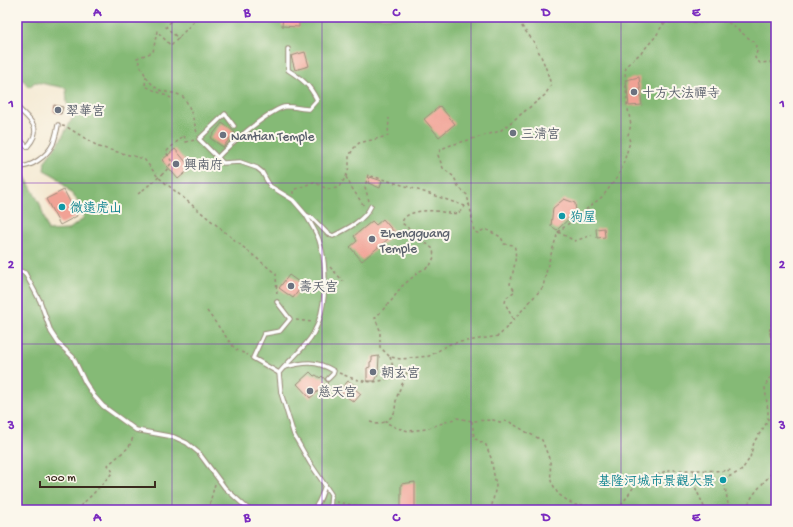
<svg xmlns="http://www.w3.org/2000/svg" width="793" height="527" font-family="'Gochi Hand','LXGW WenKai TC',sans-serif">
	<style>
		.forest { fill: #85ba76; stroke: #60724a }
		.building { fill: #f1a295 }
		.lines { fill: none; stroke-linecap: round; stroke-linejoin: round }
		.lane-casing { stroke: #988a78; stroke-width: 5.5 }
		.path { stroke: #988a78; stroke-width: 1.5; stroke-dasharray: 3 3; stroke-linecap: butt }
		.lane { stroke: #fff; stroke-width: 3.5 }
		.grid { fill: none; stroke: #7b2cbf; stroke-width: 1; stroke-opacity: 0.55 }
		.worship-dot { fill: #6b7280; stroke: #fbf7ec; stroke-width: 1.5 }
		.culture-dot { fill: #0f9aa8; stroke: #fbf7ec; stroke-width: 1.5 }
		.labels { text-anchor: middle; stroke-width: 4; stroke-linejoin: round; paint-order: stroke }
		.worship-label { font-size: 13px; fill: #5b616d; stroke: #fbf7ec; text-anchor: start }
		.culture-label { font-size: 13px; fill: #0d838f; stroke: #fbf7ec; text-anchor: start }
		.neatline { fill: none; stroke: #7b2cbf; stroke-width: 1.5 }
		.grid-label { font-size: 13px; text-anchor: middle; font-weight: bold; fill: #7b2cbf }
	</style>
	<rect width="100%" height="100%" fill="#fbf7ec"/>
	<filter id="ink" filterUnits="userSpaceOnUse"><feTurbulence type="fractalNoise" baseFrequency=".025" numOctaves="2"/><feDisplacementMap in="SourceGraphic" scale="8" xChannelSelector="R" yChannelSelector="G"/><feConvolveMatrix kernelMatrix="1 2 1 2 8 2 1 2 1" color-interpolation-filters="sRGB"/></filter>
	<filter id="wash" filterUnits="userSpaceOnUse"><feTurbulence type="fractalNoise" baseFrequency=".012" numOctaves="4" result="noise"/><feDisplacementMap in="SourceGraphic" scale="16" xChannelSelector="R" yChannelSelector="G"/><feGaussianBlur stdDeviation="0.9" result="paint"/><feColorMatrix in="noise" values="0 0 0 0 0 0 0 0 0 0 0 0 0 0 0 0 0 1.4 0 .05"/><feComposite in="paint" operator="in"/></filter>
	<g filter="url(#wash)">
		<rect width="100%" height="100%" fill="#f4e9d2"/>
		<!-- forest -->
		<polygon class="forest" points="17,17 776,17 776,510 17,510 17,162 40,204 48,231 68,230 83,219 84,208 57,177 44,170 45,161 61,139 73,117 67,103 66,88 35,82 29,87 24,81 17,77"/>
		<g id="blocks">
			<!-- building -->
			<g class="building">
				<polygon points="283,17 299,17 299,27 282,26"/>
				<polygon points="305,52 309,66 295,70 291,56"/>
				<polygon points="639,77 642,105 629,106 626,80"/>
				<polygon points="54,105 63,107 61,114 53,112"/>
				<polygon points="440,106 455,124 439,137 424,119"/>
				<polygon points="222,123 235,132 223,147 210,138"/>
				<polygon points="175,149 191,168 178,179 162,160"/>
				<polygon points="370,177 382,181 380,188 368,183"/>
				<polygon points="64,190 77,216 60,225 46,199"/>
				<polygon points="564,199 575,203 576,212 557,230 551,226 553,208"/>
				<polygon points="383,219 395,233 362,261 350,247 357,241 354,236 372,221 376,225"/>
				<polygon points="604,228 605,237 597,238 596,229"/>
				<polygon points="289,275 303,285 293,298 279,288"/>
				<polygon points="379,356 378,375 375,381 367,381 367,368 370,367 370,362 372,361 372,357"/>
				<polygon points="310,372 314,376 316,375 320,378 322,376 328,383 310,398 297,384"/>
				<polygon points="348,381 357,387 355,389 361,394 354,402 339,391"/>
				<polygon points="415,482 415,510 401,510 401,484"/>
			</g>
		</g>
	</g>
	<g filter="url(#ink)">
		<use href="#blocks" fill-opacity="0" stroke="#988a78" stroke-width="1"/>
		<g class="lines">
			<!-- lane casing -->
			<g class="lane-casing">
				<g id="lane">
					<path d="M 234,126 L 225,114 L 199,139 L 223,163 L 240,162 L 257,168 L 262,172 L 270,186 L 293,200 L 306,215 L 312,218 L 327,233 L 333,236 C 347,229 365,220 371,206"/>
					<path d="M 17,136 L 27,147 C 44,128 31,121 17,107"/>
					<path d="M 217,158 C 229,145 267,112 284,107 C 291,106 302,109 309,109 L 317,100 C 310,85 302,79 288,70 L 288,49"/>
					<path d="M 17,167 C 31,168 47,156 53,144 C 55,138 57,131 58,125"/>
					<path d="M 306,215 C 310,223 316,231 319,240 C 328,266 327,310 313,334 C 306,347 289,360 279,373 L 281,393 L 294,435 L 310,463 L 331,494 L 330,510"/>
					<polyline points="17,270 25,273 40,301 51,332 59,344 73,357 85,382 94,396 103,406 136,430 174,437 187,443 199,453 225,488 247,508 251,510"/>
					<polyline points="277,302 290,319 280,331 264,334 253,358 279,373"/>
					<path d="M 285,367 C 304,362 316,360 334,371 L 333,374 L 328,379"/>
					<path d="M 313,510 C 320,503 322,494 325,485"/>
				</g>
			</g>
			<!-- path -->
			<g class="path">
				<polyline points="175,17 166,27 179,39"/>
				<path d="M 196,17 L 197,18 L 171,46 L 157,31 L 153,52 L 137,58 C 142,69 147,82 158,89 C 165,94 177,91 184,98 C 190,105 195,125 197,133"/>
				<polyline points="547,17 556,17"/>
				<polyline points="663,24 678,21 704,23 720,20 729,23 755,43 757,51 755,58 760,63 770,62 776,68"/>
				<polyline points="146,76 145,86 171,98"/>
				<polyline points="62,126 67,127 99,147 144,159 158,177 276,274 277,297"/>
				<polyline points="346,177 352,188 364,206"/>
				<polyline points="138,194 165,172 172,162 166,152 184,135 186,142 195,140"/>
				<polyline points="293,194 293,190 314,182 327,189 338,188 346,177 349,167 349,156 354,148 359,143 388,136 389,118"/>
				<polyline points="369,201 365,187 368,175 409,187 465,206 470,204"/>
				<path d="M 465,206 C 463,209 461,211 458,213 C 451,215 442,211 435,211 C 425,210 404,211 402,223 L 433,249 L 434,257 L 430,266 L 420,271 L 401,287 L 392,300 L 375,318 L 380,330 L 380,347 L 390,357 L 401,359 L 429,356 L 450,344 L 460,342 L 499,336 L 543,287 L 548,264 L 558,232 L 603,196 L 616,179 L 622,168 L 630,142 L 628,135 L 631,125 L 627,104 L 625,71 L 627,65 L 642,52 L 656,36 L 663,24 L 663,17"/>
				<polyline points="558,232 575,241 592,235"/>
				<polyline points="330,267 343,281"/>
				<polyline points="207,311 235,349 248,355"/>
				<path d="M 776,318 C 767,329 768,334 776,345"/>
				<path d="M 513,319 L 505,303 L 506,298 L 515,291 L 510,284 C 513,272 518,256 514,245 L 504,244 L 501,237 L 485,229 L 478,233 L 474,232 L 471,212 L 467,195 L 458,186 L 454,177 L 443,168 L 438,155 L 441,149 L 451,145 L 500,131 L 545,95 L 551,85 C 547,69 541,55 533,41 C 528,33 520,27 518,17"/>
				<polyline points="296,320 312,322"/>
				<polyline points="769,333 776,333"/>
				<polyline points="390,357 394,370"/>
				<path d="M 394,370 L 407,373 C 404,381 399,389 397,397 C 393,411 399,412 385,422 L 397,428 L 409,431 L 426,429 L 457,418 L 472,421 L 493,420 L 500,422 L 508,421 L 528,433 L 542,440 L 550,461 L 551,481 L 558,494 L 574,505 L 584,505 L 599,510"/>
				<path d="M 339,373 C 356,380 374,387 392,376 L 394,370"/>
				<polyline points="472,421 474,438 486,445 491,458 496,486 491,510"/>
				<polyline points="370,422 377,424 385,422"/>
				<path d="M 695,470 C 690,485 701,496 705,510"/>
				<polyline points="336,502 379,510"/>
				<polyline points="76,510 93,494 113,472 108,465 129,447 134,435"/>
				<polyline points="208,510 215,484"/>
				<polyline points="574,510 574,505"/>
				<polyline points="618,510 635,485 668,470 700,470 722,471 732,470"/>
				<polyline points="729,510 724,481 726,478 741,471 750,458 754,442 768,421 768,411 765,388 767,382 773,373 776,366"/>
				<path d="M 747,510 C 748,496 767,480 776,468"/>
			</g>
			<!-- lane -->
			<use href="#lane" class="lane"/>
		</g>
	</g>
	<!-- grid -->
	<path class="grid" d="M 172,17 L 172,510M 322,17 L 322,510M 471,17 L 471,510M 621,17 L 621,510M 17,183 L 776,183M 17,344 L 776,344"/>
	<!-- markers -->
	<g class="worship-dot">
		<circle cx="634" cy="92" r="4"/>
		<circle cx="58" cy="110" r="4"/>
		<circle cx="513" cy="133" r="4"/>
		<circle cx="223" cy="135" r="4"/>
		<circle cx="176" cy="164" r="4"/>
		<circle cx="372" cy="239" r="4"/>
		<circle cx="291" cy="286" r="4"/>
		<circle cx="373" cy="372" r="4"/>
		<circle cx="310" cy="391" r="4"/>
	</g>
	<g class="culture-dot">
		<circle cx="62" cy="207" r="4"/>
		<circle cx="562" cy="216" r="4"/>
		<circle cx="723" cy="480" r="4"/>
	</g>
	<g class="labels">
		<!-- worship labels -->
		<g class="worship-label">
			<text x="642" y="97">十方大法禪寺</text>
			<text x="66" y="115">翠華宮</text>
			<text x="521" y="138">三清宮</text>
			<text x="231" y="140">Nantian Temple</text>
			<text x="184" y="169">興南府</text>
			<text x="380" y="237">Zhengguang<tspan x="380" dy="15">Temple</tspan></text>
			<text x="299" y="291">壽天宮</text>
			<text x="381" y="377">朝玄宮</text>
			<text x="318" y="396">慈天宮</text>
		</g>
		<!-- culture labels -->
		<g class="culture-label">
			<text x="70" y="212">微遠虎山</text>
			<text x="570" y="221">狗屋</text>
			<text x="715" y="485" text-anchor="end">基隆河城市景觀大景</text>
		</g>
	</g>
	<!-- margin -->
	<rect width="793" height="527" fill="none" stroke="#fbf7ec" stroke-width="44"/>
	<!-- scale -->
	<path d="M40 481v6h115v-6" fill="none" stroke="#3b2a1e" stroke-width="2"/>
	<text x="46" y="481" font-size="12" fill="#3b2a1e" stroke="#fbf7ec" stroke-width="3" paint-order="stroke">100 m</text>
	<rect x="22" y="22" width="749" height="483" class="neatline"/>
	<g class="grid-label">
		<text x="97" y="16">A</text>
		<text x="247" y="16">B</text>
		<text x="396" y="16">C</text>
		<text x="546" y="16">D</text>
		<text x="696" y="16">E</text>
		<text x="11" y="107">1</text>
		<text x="782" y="107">1</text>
		<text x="11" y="268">2</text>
		<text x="782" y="268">2</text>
		<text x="11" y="429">3</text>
		<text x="782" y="429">3</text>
		<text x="97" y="521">A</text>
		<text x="247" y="521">B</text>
		<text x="396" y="521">C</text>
		<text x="546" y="521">D</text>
		<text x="696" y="521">E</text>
	</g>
</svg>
